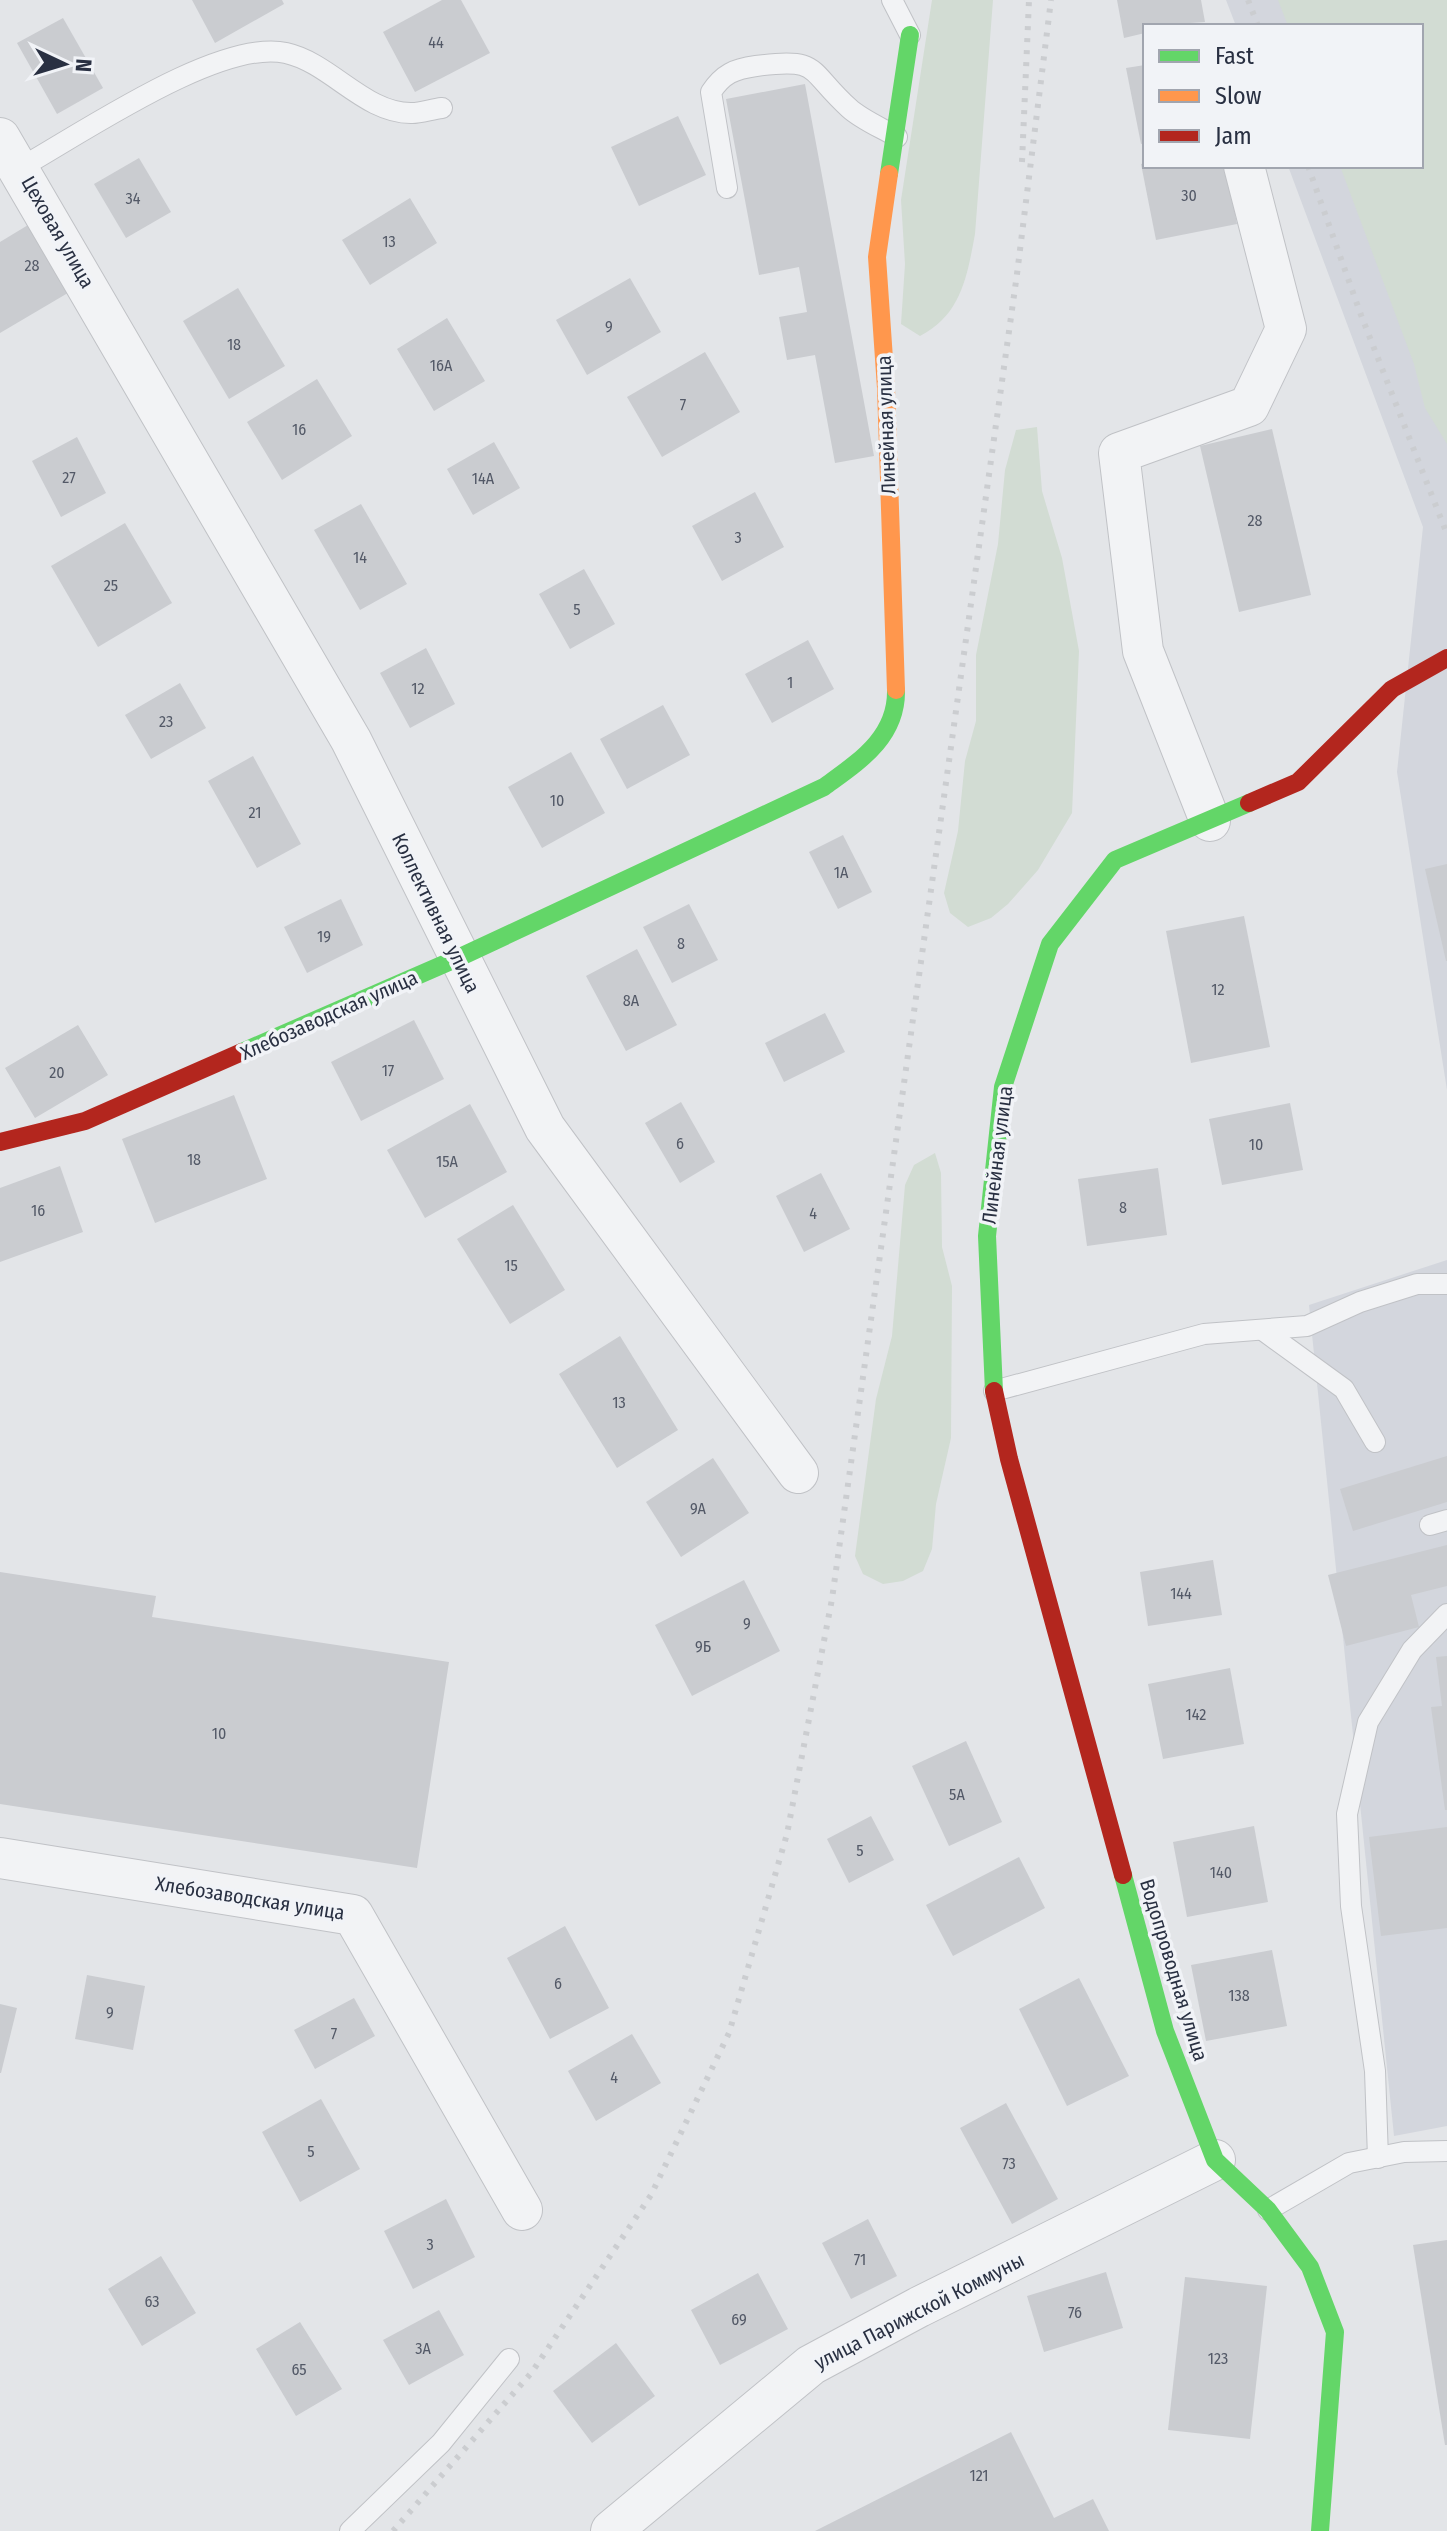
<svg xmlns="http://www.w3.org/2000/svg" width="1447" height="2531" font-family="'Fira Sans Condensed',sans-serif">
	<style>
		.built { fill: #d3d6dd }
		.green { fill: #d2dcd3 }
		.building { fill: #caccd0 }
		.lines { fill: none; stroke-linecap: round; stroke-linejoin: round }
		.lane-casing { stroke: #c0c2c6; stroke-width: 22 }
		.street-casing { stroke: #c0c2c6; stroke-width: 42 }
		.lane { stroke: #f2f3f5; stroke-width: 20 }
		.street { stroke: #f2f3f5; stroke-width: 40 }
		.fast { stroke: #63d668; stroke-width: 18 }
		.slow { stroke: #ff974d; stroke-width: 18 }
		.jam { stroke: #b3261e; stroke-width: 18 }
		.rail { stroke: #cbcdd0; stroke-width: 6; stroke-dasharray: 4 8; stroke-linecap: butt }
		.labels { text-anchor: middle; stroke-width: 7; stroke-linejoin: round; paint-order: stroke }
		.number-label { font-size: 16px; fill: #535967 }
		.street-label { font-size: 20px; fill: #293042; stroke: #f1f3f7 }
	</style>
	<rect width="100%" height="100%" fill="#e3e5e8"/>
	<!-- built -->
	<g class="built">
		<polygon points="1226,0 1447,0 1447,1090 1397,772 1423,527 1288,166 1421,166 1421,26 1236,26"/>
		<polygon points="1447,1260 1447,2126 1394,2136 1309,1305"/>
	</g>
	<!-- green -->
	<g class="green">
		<path d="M 932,0 L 993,0 L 975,234 C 967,277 961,315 920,336 L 901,324 L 905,264 L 901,200 Z"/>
		<polygon points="1278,0 1447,0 1447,444 1425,408 1414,364 1340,166 1421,166 1421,26 1288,26"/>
		<polygon points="1037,427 1042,491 1062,558 1079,651 1072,813 1038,870 1008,904 991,918 968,927 950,913 944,893 958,831 965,761 976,721 976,655 998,544 1005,470 1016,430"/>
		<polygon points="935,1153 941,1173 942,1247 952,1286 951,1438 936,1504 932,1549 923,1571 903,1581 883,1584 863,1574 855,1556 876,1399 892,1336 905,1185 914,1165"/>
	</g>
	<!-- building -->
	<g class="building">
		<polygon points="192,0 282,0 284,4 215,43"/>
		<polygon points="442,0 461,0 490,53 415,92 383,32"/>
		<polygon points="1117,0 1201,0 1205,22 1145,26 1145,33 1124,38"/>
		<polygon points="63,18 103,88 57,114 17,43"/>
		<polygon points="1145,65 1145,143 1141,144 1126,68"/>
		<polygon points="805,84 874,456 835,463 815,355 787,360 779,317 807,312 799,267 759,275 726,99"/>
		<polygon points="678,116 706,175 639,206 611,147"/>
		<polygon points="139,158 171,212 126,238 94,184"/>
		<polygon points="1145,163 1226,166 1237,224 1156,240 1141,164"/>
		<polygon points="410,198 437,243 370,285 342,240"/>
		<polygon points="38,219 78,287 0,333 0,242"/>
		<polygon points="630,278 661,332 587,375 556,320"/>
		<polygon points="238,288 285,366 229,399 183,321"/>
		<polygon points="447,318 485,381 434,411 397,349"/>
		<polygon points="705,352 740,412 662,457 627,397"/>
		<polygon points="317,379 352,436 282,480 247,422"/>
		<polygon points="1272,429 1311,595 1239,612 1200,446"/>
		<polygon points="77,437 106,493 61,517 32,461"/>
		<polygon points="494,442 520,488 473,515 447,469"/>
		<polygon points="755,492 784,547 722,581 692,526"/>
		<polygon points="361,504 407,584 360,610 314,530"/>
		<polygon points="125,523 172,603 98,647 51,566"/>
		<polygon points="584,569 615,624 570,649 539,594"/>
		<polygon points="808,640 834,689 772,723 745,674"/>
		<polygon points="426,648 455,704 410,728 380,673"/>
		<polygon points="180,683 206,728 151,759 125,715"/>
		<polygon points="663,705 690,755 627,789 600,739"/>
		<polygon points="571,752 605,813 542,848 508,787"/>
		<polygon points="253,756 301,844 257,868 208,781"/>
		<polygon points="843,835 872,892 838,909 809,852"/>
		<polygon points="1447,864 1447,961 1446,961 1425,869"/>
		<polygon points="341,899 363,945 307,973 284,927"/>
		<polygon points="689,904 718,960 672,983 643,927"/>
		<polygon points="1244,916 1270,1047 1191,1063 1166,931"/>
		<polygon points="637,949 677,1025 626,1051 586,976"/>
		<polygon points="825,1013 845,1052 784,1082 765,1043"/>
		<polygon points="414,1020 444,1079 361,1121 331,1062"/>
		<polygon points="78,1025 108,1075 35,1118 5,1068"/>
		<polygon points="234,1095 267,1179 155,1223 122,1139"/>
		<polygon points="681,1102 715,1162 680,1183 645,1123"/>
		<polygon points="1290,1103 1303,1170 1222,1185 1209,1119"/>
		<polygon points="470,1104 507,1172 425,1218 387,1150"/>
		<polygon points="60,1166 83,1232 0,1262 0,1188"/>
		<polygon points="1158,1168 1167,1235 1087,1246 1078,1179"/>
		<polygon points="821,1173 850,1229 804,1252 776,1196"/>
		<polygon points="513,1205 565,1290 510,1324 457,1239"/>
		<polygon points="620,1336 678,1430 617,1468 559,1374"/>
		<polygon points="1447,1456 1447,1502 1353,1531 1340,1489"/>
		<polygon points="713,1458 749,1513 681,1557 646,1502"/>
		<polygon points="1447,1545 1447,1586 1411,1595 1419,1627 1346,1646 1328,1575"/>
		<polygon points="1213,1560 1222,1615 1148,1626 1140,1572"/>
		<polygon points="0,1572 156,1596 152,1617 449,1662 417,1868 0,1804"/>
		<polygon points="744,1580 780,1651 692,1696 655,1625"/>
		<polygon points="1447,1656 1447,1810 1445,1810 1431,1707 1442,1706 1436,1657"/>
		<polygon points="1230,1668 1244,1744 1163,1759 1148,1684"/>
		<polygon points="966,1741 1002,1822 949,1846 912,1766"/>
		<polygon points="871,1816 894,1860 849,1883 827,1839"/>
		<polygon points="1254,1826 1268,1902 1187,1917 1173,1842"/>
		<polygon points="1447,1827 1447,1928 1381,1936 1369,1837"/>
		<polygon points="1019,1857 1045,1908 953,1956 926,1905"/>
		<polygon points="565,1926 609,2008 550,2039 507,1958"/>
		<polygon points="1272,1950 1287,2026 1206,2041 1191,1965"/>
		<polygon points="87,1975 145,1986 133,2050 75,2039"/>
		<polygon points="1079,1978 1129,2076 1067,2106 1019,2009"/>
		<polygon points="354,1998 375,2036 315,2069 294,2030"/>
		<polygon points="0,2004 17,2008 1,2073 0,2073"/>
		<polygon points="632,2034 661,2083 596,2121 568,2071"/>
		<polygon points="321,2099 360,2169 300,2202 262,2132"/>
		<polygon points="1006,2103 1058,2199 1012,2224 960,2128"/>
		<polygon points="446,2199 475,2257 413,2289 384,2231"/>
		<polygon points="868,2219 897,2276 851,2299 822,2243"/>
		<polygon points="1447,2240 1447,2445 1445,2445 1413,2245"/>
		<polygon points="161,2256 196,2313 142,2346 108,2289"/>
		<polygon points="1106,2272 1123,2328 1044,2352 1027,2296"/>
		<polygon points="758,2273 788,2329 720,2365 691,2310"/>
		<polygon points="1185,2277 1267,2286 1250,2439 1168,2430"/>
		<polygon points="439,2310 464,2355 409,2385 383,2340"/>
		<polygon points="300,2322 342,2389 296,2416 256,2349"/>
		<polygon points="616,2343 655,2396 592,2443 553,2391"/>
		<polygon points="1011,2432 1054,2518 1093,2499 1109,2531 815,2531"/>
	</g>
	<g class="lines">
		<!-- lane casing -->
		<g class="lane-casing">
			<g id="lane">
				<polyline points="892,0 910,35"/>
				<path d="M 20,168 C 81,134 220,38 286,53 C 331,63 365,114 412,113 C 421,113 432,109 442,108"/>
				<path d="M 727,188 L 711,92 C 723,74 734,69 756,66 C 821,57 807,70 849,108 C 862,120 882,128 897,137"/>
				<polyline points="1264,1331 1344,1389 1375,1442"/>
				<polyline points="994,1391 1204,1334 1307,1326 1360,1302 1417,1284 1447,1284"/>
				<polyline points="1430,1525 1447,1520"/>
				<polyline points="1378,2158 1375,2071 1351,1906 1347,1814 1368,1722 1412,1650 1447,1614"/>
				<polyline points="1268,2210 1349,2163 1404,2152 1447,2151"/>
				<polyline points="350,2531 441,2443 509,2359"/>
			</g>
		</g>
		<!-- street casing -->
		<g class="street-casing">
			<g id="street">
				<polyline points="0,138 351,740 545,1128 798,1473"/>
				<polyline points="1210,821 1143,651 1119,453 1249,406 1286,329 1244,166"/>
				<polyline points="0,1858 353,1915 522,2210"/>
				<polyline points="611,2531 811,2365 919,2307 1215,2160"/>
			</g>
		</g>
		<!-- lane -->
		<use href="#lane" class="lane"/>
		<!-- street -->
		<use href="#street" class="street"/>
		<!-- fast -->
		<g class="fast">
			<polyline points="889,174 910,35"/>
			<path d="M 242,1052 L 458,958 L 824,787 C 858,762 897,738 896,690"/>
			<polyline points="994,1391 987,1236 1003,1087 1050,944 1115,860 1249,803"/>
			<polyline points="1123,1875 1165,2031 1215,2160 1268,2210 1310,2267 1335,2332 1320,2531"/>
		</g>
		<!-- slow -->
		<polyline class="slow" points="889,174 877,257 886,388 896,690"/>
		<!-- jam -->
		<g class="jam">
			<polyline points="1249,803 1298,782 1392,689 1447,658"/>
			<polyline points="0,1142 85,1121 242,1052"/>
			<polyline points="994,1391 1009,1459 1123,1875"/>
		</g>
		<!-- rail -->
		<g class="rail">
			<polyline points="1248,0 1258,26"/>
			<polyline points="1022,162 1029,0"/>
			<polyline points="1308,166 1361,315 1447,534"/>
			<polyline points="393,2531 532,2372 651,2195 729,2033 787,1834 832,1599 1017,274 1051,0"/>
		</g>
	</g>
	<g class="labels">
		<!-- number labels -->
		<g class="number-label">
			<text x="436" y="48">44</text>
			<text x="1189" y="201">30</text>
			<text x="133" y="204">34</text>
			<text x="389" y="247">13</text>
			<text x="32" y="271">28</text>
			<text x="609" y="332">9</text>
			<text x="234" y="350">18</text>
			<text x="441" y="371">16А</text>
			<text x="683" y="410">7</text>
			<text x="299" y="435">16</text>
			<text x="69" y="483">27</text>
			<text x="483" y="484">14А</text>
			<text x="1255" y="526">28</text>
			<text x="738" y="543">3</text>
			<text x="360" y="563">14</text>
			<text x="111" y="591">25</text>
			<text x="577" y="615">5</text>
			<text x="790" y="688">1</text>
			<text x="418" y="694">12</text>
			<text x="166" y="727">23</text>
			<text x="557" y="806">10</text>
			<text x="255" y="818">21</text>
			<text x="841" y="878">1А</text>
			<text x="324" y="942">19</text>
			<text x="681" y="949">8</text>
			<text x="1218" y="995">12</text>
			<text x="631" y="1006">8А</text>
			<text x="388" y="1076">17</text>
			<text x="57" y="1078">20</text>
			<text x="680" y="1149">6</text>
			<text x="1256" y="1150">10</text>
			<text x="194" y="1165">18</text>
			<text x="447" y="1167">15А</text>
			<text x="1123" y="1213">8</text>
			<text x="38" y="1216">16</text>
			<text x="813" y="1219">4</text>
			<text x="511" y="1271">15</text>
			<text x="619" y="1408">13</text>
			<text x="698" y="1514">9А</text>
			<text x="1181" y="1599">144</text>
			<text x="747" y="1629">9</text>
			<text x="703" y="1652">9Б</text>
			<text x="1196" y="1720">142</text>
			<text x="219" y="1739">10</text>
			<text x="957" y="1800">5А</text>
			<text x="860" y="1856">5</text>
			<text x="1221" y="1878">140</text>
			<text x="558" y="1989">6</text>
			<text x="1239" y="2001">138</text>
			<text x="110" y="2018">9</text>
			<text x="334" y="2039">7</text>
			<text x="614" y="2083">4</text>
			<text x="311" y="2157">5</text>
			<text x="1009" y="2169">73</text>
			<text x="430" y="2250">3</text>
			<text x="860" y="2265">71</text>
			<text x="152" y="2307">63</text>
			<text x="1075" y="2318">76</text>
			<text x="739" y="2325">69</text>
			<text x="423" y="2354">3А</text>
			<text x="1218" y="2364">123</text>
			<text x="299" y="2375">65</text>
			<text x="979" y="2481">121</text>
		</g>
		<!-- street labels -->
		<g class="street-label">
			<text transform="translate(58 232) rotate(60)" y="7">Цеховая улица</text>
			<text transform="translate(886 425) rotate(-92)" y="7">Линейная улица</text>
			<text transform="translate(436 913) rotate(64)" y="7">Коллективная улица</text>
			<text transform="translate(329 1015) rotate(-24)" y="7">Хлебозаводская улица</text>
			<text transform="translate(997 1155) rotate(-83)" y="7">Линейная улица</text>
			<text transform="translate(250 1898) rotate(9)" y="7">Хлебозаводская улица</text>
			<text transform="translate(1174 1970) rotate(73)" y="7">Водопроводная улица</text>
			<text transform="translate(919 2311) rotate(-27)" y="7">улица Парижской Коммуны</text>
		</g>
	</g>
	<!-- legend -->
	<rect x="1143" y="24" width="280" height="144" fill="#f1f3f7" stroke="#a1a5af" stroke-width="2"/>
	<rect x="1159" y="50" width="40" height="12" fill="#63d668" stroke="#a1a5af" stroke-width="2"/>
	<text x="1215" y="64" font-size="24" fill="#293042">Fast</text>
	<rect x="1159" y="90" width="40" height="12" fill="#ff974d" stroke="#a1a5af" stroke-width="2"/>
	<text x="1215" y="104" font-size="24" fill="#293042">Slow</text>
	<rect x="1159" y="130" width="40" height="12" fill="#b3261e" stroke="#a1a5af" stroke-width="2"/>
	<text x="1215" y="144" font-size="24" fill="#293042">Jam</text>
	<!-- north arrow -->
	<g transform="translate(64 64) rotate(94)" stroke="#f1f3f7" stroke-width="6" paint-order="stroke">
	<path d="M0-6L14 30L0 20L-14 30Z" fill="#293042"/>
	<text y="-12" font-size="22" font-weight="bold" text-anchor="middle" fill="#293042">N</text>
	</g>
</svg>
